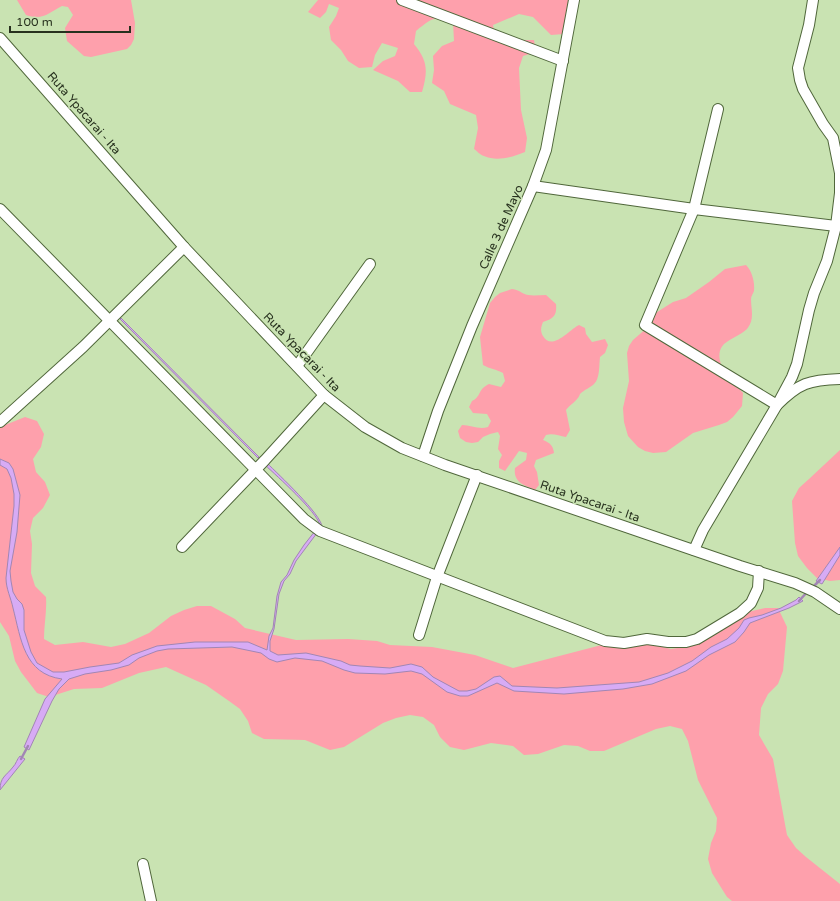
<svg xmlns="http://www.w3.org/2000/svg" width="840" height="901" font-family="'Varela Round',sans-serif">
	<style>
		.green { fill: #fea0ac }
		.water { fill: #d7abf5; stroke: #a286b4 }
		.lines { fill: none; stroke-linecap: round; stroke-linejoin: round }
		.stream { stroke: #a286b4; stroke-width: 2.5 }
		.minor-casing { stroke: #50673b; stroke-width: 12 }
		.minor { stroke: #fff; stroke-width: 10 }
		.labels { text-anchor: middle; stroke-width: 3; stroke-linejoin: round; paint-order: stroke }
		.street-label { font-size: 12px; fill: #27311e; stroke: #c9e3b2 }
	</style>
	<rect width="100%" height="100%" fill="#c9e3b2"/>
	<!-- green -->
	<g class="green">
		<path d="M 17,0 L 131,0 L 135,23 L 134,39 L 131,45 L 127,49 L 91,57 L 84,56 L 67,41 L 65,28 L 73,15 L 68,7 L 62,6 C 48,13 43,21 26,15 Z"/>
		<path d="M 318,0 L 568,0 L 571,12 L 564,34 L 551,35 L 533,17 L 519,14 L 493,25 L 495,38 L 520,40 L 534,40 L 536,52 L 523,56 L 519,68 L 521,110 L 527,138 L 525,152 C 513,157 497,162 484,156 C 480,155 477,151 474,149 L 478,128 L 476,115 L 450,104 L 444,91 L 432,83 L 434,70 L 433,56 L 442,46 L 454,41 L 453,22 C 434,15 431,19 416,31 L 414,44 C 428,61 428,71 422,92 L 410,92 L 398,81 L 373,70 L 383,61 L 395,56 L 398,48 L 382,43 L 375,55 L 372,67 L 359,68 L 348,61 L 341,50 L 331,40 L 329,27 L 336,16 L 339,8 L 329,4 L 326,12 L 320,18 L 308,12 Z"/>
		<path d="M 746,265 C 752,271 755,282 754,291 C 753,294 751,296 751,299 C 751,310 755,319 747,329 C 741,335 731,338 724,344 C 713,355 724,373 732,382 C 735,386 740,389 743,393 L 742,406 L 733,417 L 727,422 L 719,425 L 693,433 L 666,452 L 653,453 L 645,451 L 638,447 L 628,436 L 624,422 L 623,408 L 629,381 L 627,353 L 629,346 L 633,340 L 648,327 L 654,314 L 673,302 L 686,298 L 709,282 L 725,269 Z"/>
		<path d="M 512,289 C 520,290 522,294 528,295 C 534,296 540,295 546,295 L 556,304 C 557,315 554,319 543,322 C 541,327 540,331 543,336 C 552,352 570,329 579,325 L 585,328 L 586,334 L 592,342 L 605,339 L 608,345 L 605,353 L 600,357 C 599,365 600,379 594,384 C 591,387 584,390 580,394 C 578,401 570,404 566,410 L 570,430 L 566,437 C 559,436 553,433 546,435 L 543,440 C 550,443 553,445 554,453 L 536,460 L 534,466 L 537,472 L 539,485 L 535,490 C 524,485 513,482 515,468 L 526,460 L 527,453 L 519,451 L 505,471 L 499,468 L 499,461 L 502,455 L 498,449 L 500,436 L 498,432 L 490,434 L 483,437 L 478,442 L 472,443 L 466,442 L 460,438 L 458,431 L 462,425 C 471,425 479,430 488,427 L 491,421 L 487,414 L 473,413 L 469,407 L 472,401 C 479,398 479,392 483,388 C 485,386 487,385 489,384 L 501,387 L 505,381 L 503,373 C 496,369 490,369 483,365 L 480,337 L 490,303 L 495,297 L 500,293 Z"/>
		<path d="M 25,417 L 37,421 L 44,434 L 41,447 L 33,459 L 36,472 L 45,482 L 50,495 L 43,508 L 33,518 L 30,531 L 32,544 L 31,573 L 35,586 L 46,597 C 47,611 44,625 44,639 L 55,645 L 83,642 L 111,647 L 125,644 L 149,633 L 171,616 L 184,610 L 197,606 L 211,606 L 235,619 L 245,628 L 283,637 L 296,640 L 348,639 L 377,641 L 390,645 L 432,647 L 475,655 L 513,668 L 617,641 L 632,639 L 671,649 L 684,647 L 739,614 L 765,608 L 778,608 L 787,627 L 783,671 L 778,684 L 768,694 L 761,708 L 759,735 L 773,759 L 787,835 L 796,848 L 806,857 L 840,884 L 840,901 L 732,901 L 727,897 L 712,873 L 708,859 L 711,843 L 716,831 L 717,818 L 698,780 L 688,741 L 682,729 L 670,726 L 656,729 L 604,751 L 590,751 L 578,746 L 564,745 L 538,754 L 524,755 L 513,746 L 491,743 L 464,750 L 450,747 L 440,737 L 434,725 L 423,717 L 410,715 L 396,718 L 383,723 L 344,747 L 330,750 L 305,740 L 264,739 L 252,733 L 248,721 L 240,709 L 229,701 L 206,685 L 166,667 L 139,673 L 102,688 L 74,689 L 49,697 L 37,693 L 21,672 L 15,661 L 9,636 L 0,622 L 0,427 Z"/>
		<polygon points="840,450 840,580 830,581 817,578 807,568 798,556 795,543 792,501 799,488 809,479"/>
	</g>
	<!-- water -->
	<g class="water">
		<polygon points="121,318 259,457 258,458 120,319"/>
		<path d="M 0,459 L 9,463 L 13,469 L 20,495 L 17,532 L 10,571 L 11,581 L 13,592 L 17,599 L 22,604 L 24,610 L 24,630 L 31,652 L 37,663 L 53,672 L 64,672 L 90,667 L 119,663 L 132,655 L 157,646 L 195,642 L 248,642 L 267,650 L 269,636 L 273,628 L 277,596 L 281,582 L 287,575 L 294,560 L 304,545 L 315,531 L 317,533 L 296,561 L 290,574 L 284,581 L 279,594 L 274,629 L 270,641 L 270,651 L 278,655 L 306,653 L 341,661 L 350,665 L 360,666 L 390,668 L 411,664 L 422,667 L 433,677 L 459,691 L 467,691 L 476,689 L 494,677 L 500,676 L 512,686 L 557,688 L 639,682 L 668,673 L 692,661 L 711,647 L 727,639 L 739,628 L 744,620 L 749,618 L 762,615 L 781,608 L 796,600 L 799,597 L 803,601 L 789,608 L 750,623 L 744,632 L 735,642 L 709,655 L 686,671 L 652,684 L 623,689 L 564,694 L 514,691 L 497,683 L 468,696 L 460,696 L 447,692 L 422,674 L 411,671 L 385,674 L 355,673 L 344,670 L 322,661 L 295,658 L 277,662 L 269,659 L 261,653 L 232,647 L 168,649 L 157,651 L 139,658 L 129,665 L 111,670 L 85,674 L 69,679 L 59,689 L 52,701 L 29,750 L 24,747 L 45,699 L 62,679 C 24,674 21,639 13,608 C 11,598 6,589 6,578 L 14,506 L 14,494 L 11,478 L 7,469 L 0,465 Z"/>
		<path d="M 267,463 C 278,474 322,515 322,527 L 320,525 C 316,511 278,477 265,465 Z"/>
		<polygon points="840,547 840,555 822,584 816,581"/>
		<path d="M 20,756 L 25,759 L 0,790 C 0,777 6,776 13,767 C 16,764 17,759 20,756 Z"/>
	</g>
	<g class="lines">
		<!-- stream -->
		<g class="stream">
			<polyline points="812,588 820,580"/>
			<polyline points="799,601 808,591"/>
			<polyline points="21,759 28,746"/>
		</g>
		<!-- minor casing -->
		<g class="minor-casing">
			<g id="minor">
				<polyline points="402,0 563,61"/>
				<polyline points="0,38 184,247 324,395 365,427 402,448 445,465 740,566 795,583 815,592 840,609"/>
				<path d="M 718,109 L 694,209 L 645,325 L 777,405 C 799,383 809,380 840,379"/>
				<polyline points="533,186 694,209 836,226"/>
				<polyline points="0,209 304,519 320,531 605,641 624,643 647,639 668,642 686,642 697,639 740,613 751,603 758,588 759,571"/>
				<polyline points="297,366 370,264"/>
				<polyline points="0,422 83,347 184,247"/>
				<polyline points="423,456 438,411 472,326 533,186 546,150 574,0"/>
				<polyline points="182,547 265,460 324,395"/>
				<polyline points="694,550 703,530 777,405 792,377 797,364 809,310 814,293 827,261 836,226 840,193 840,173 833,138 823,124 803,89 800,80 798,68 809,25 813,0"/>
				<polyline points="419,635 437,577 477,475"/>
				<polyline points="143,864 151,901"/>
			</g>
		</g>
		<!-- minor -->
		<use href="#minor" class="minor"/>
	</g>
	<g class="labels">
		<!-- street labels -->
		<g class="street-label">
			<text transform="translate(84 113) rotate(49)" y="4">Ruta Ypacarai - Ita</text>
			<text transform="translate(501 227) rotate(-66)" y="4">Calle 3 de Mayo</text>
			<text transform="translate(302 352) rotate(46)" y="4">Ruta Ypacarai - Ita</text>
			<text transform="translate(590 501) rotate(19)" y="4">Ruta Ypacarai - Ita</text>
		</g>
	</g>
	<!-- scale -->
	<path d="M10 26v6h120v-6" fill="none" stroke="#27311e" stroke-width="2"/>
	<text x="16" y="26" font-size="12" fill="#27311e" stroke="#c9e3b2" stroke-width="3" paint-order="stroke">100 m</text>
</svg>
